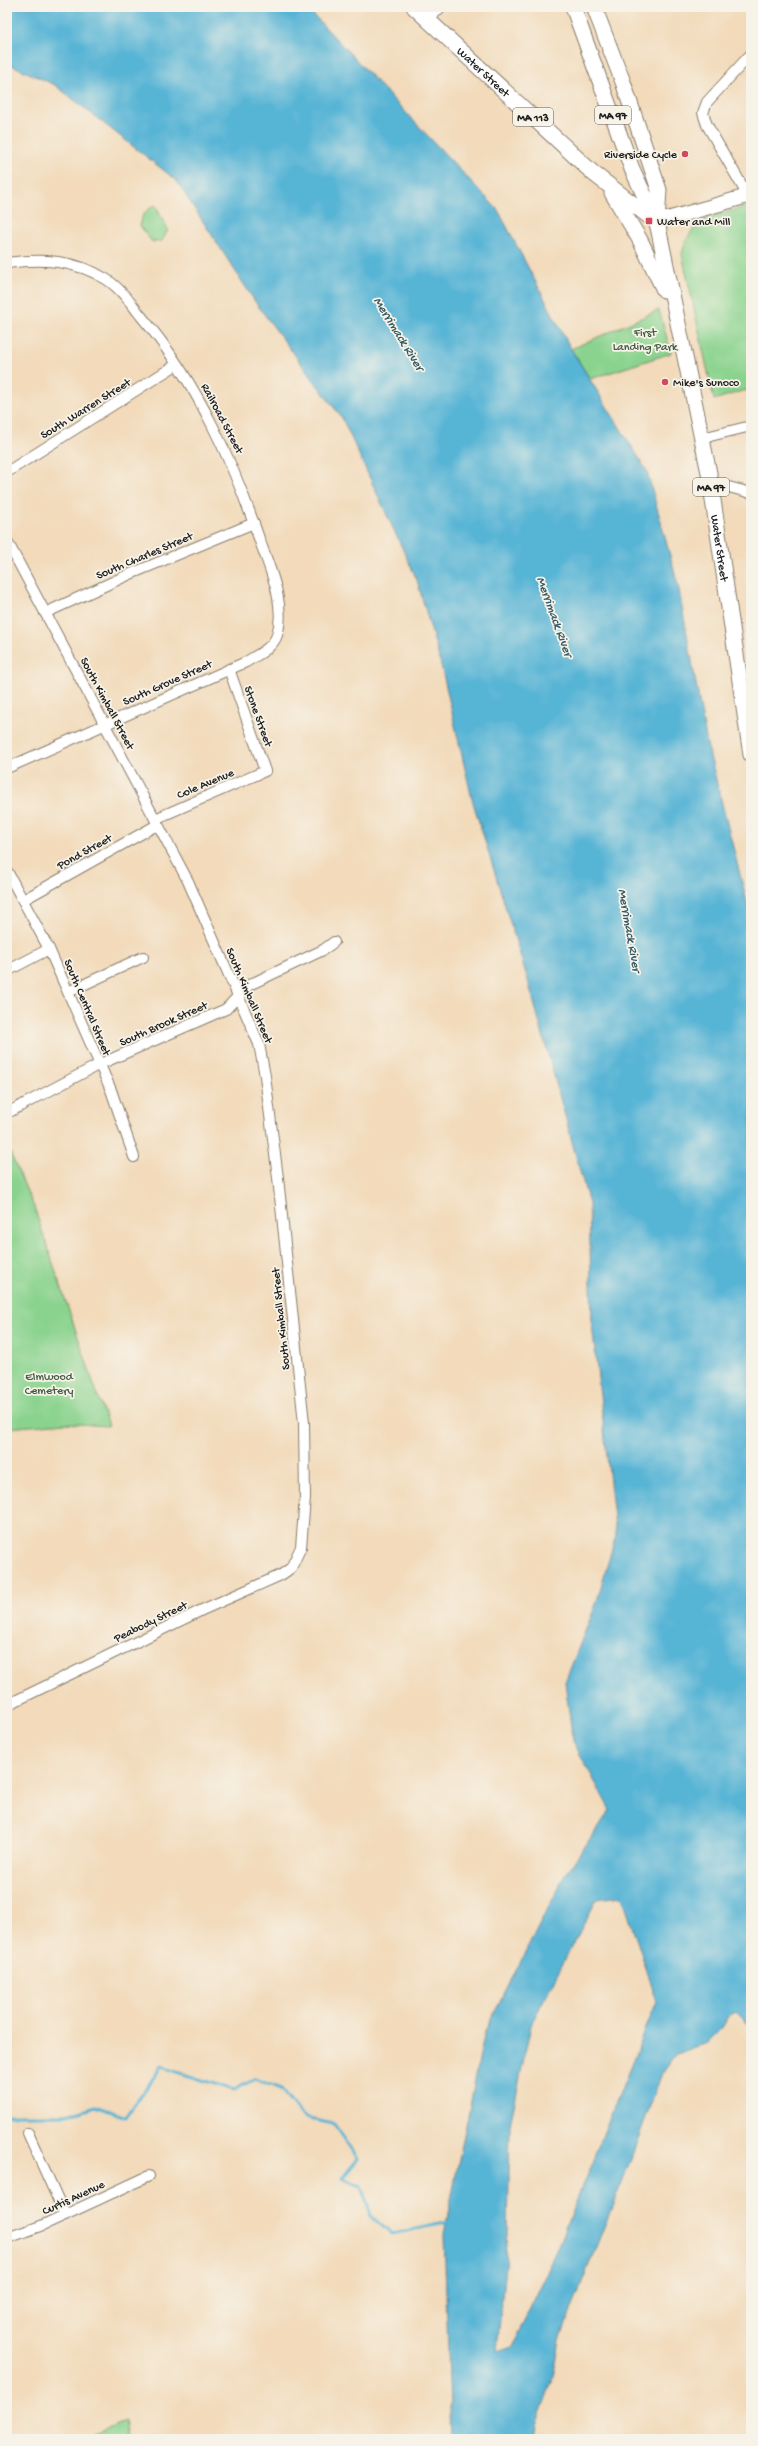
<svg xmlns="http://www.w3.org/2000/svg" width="758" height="2446" font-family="'Gochi Hand',sans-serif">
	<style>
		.green { fill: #8ad38e; stroke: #537855 }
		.water { fill: #57b4d5; stroke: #3a6878; fill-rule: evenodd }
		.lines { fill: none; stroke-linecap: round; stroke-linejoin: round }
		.stream { stroke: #57b4d5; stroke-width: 3 }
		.street-casing { stroke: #877b6b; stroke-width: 12 }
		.secondary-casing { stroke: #877b6b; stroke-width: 16 }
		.primary-casing { stroke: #877b6b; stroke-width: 17 }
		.street { stroke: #fff; stroke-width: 10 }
		.secondary { stroke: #fff; stroke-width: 14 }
		.primary { stroke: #fff; stroke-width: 15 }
		.poi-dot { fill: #d1495b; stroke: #f7f3e8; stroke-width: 1.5 }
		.labels { text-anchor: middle; stroke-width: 3.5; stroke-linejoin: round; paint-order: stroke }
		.shield { fill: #f7f3e8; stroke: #5e5c59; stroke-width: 1 }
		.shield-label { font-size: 11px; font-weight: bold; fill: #1c1c1c }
		.street-label { font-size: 12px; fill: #1c1c1c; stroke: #f7f3e8 }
		.poi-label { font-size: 12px; fill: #1c1c1c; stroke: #f7f3e8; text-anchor: start }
		.park-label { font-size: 12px; fill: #425c44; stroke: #f7f3e8 }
		.water-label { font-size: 13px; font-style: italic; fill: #345966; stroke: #f7f3e8 }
	</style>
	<rect width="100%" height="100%" fill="#f7f3e8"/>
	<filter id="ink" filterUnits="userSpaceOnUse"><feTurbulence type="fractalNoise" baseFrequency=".025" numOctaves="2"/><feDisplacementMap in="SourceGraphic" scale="8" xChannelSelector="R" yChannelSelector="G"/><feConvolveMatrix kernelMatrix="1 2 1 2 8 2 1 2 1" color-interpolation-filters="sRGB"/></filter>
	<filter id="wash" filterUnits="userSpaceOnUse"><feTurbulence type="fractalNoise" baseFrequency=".012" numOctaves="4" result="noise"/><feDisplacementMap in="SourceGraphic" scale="16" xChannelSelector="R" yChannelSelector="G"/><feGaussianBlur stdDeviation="0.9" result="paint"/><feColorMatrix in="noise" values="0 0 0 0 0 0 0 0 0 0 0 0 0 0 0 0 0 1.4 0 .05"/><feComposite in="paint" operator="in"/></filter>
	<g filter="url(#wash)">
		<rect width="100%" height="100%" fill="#f2daba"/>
		<!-- green -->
		<g class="green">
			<path d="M 155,205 L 168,230 L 162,241 L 152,242 L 140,226 C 141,215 146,210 155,205 Z"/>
			<path d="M 751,205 L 751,395 L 745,390 L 714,400 L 682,254 C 690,216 718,216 751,205 Z"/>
			<polygon points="659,310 671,353 590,379 571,349"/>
			<polygon points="7,1146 34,1207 108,1426 65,1423 7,1428"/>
			<polygon points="125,2421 128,2439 81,2439"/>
		</g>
		<!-- water -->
		<path class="water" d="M 7,7 L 306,7 L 498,210 L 571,349 L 647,471 L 678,585 L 707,744 L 751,918 L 751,2027 L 736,2012 L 730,2015 L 721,2029 L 707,2043 L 676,2053 L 662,2073 L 626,2172 L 572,2307 L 560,2341 L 552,2381 L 536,2425 L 534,2439 L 451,2439 L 444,2234 L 485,2031 L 565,1875 L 610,1810 L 573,1741 L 565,1682 L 596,1604 L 616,1535 L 592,1325 L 589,1204 L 527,977 L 472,799 L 441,665 L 417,580 L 342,418 L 258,306 L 176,180 L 55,85 L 7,63 ZM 622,1896 L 657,2001 L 546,2275 L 512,2346 L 497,2351 L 508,2233 L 510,2125 L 531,2024 L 597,1899 Z"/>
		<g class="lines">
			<!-- stream -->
			<polyline class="stream" points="7,2115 67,2115 96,2106 126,2117 161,2067 234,2090 255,2079 281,2089 304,2118 334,2124 358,2159 342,2178 361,2186 371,2216 391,2234 450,2222"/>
		</g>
	</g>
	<g filter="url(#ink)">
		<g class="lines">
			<!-- street casing -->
			<g class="street-casing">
				<g id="street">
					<polyline points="428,20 441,7"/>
					<polyline points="748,196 707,125 703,113 707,102 751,54"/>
					<path d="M 7,263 C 42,258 75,260 106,279 C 120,288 131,303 141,316 C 198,383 233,462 261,544 C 271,571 286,606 277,635 C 273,648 257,655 246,662 L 7,768"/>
					<polyline points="702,438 751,426"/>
					<polyline points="7,472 176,365"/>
					<polyline points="710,482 751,493"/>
					<polyline points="7,541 188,881 259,1044 265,1076 278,1178 304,1423 305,1498 301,1547 291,1568 281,1575 202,1610 7,1705"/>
					<polyline points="45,613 128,575 254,523"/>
					<polyline points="155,819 265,771 229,669"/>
					<polyline points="7,871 49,949 111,1090 134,1157"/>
					<polyline points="23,900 157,825"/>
					<polyline points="7,971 49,949"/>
					<polyline points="68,992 143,957"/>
					<polyline points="9,1112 98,1065 226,1009 249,985 323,950 334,942"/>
					<polyline points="28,2133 65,2215"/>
					<polyline points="7,2238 41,2226 149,2176"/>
				</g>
			</g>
			<!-- secondary casing -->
			<g class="secondary-casing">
				<polyline id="secondary" points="657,222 751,195"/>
			</g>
			<!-- primary casing -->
			<g class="primary-casing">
				<g id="primary">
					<path id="s1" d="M 414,7 L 593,173 L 655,221"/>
					<path id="s2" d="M 573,7 L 632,169 L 657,222 L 709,473 L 751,755"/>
					<polyline points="594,7 623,82 659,190 657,221"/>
					<polyline points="612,193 640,240 664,290"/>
				</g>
			</g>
			<!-- street -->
			<use href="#street" class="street"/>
			<!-- secondary -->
			<use href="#secondary" class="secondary"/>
			<!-- primary -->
			<use href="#primary" class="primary"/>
		</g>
	</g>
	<!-- markers -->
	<g class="poi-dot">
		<circle cx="685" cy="154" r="4"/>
		<rect x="645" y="217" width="8" height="8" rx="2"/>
		<circle cx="665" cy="382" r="4"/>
	</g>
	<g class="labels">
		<!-- shield labels -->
		<g class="shield">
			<rect x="595" y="106" width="36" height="18" rx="3"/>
			<rect x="513" y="108" width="40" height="18" rx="3"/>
			<rect x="693" y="478" width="36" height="18" rx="3"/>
		</g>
		<g class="shield-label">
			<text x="613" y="119">MA 97</text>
			<text x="533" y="121">MA 113</text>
			<text x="711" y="491">MA 97</text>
		</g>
		<!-- street labels -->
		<g class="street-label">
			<text dy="4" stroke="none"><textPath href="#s1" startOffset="95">Water Street</textPath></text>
			<text transform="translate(85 408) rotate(-32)" y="4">South Warren Street</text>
			<text transform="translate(223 418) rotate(62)" y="4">Railroad Street</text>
			<text dy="4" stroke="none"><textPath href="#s2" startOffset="563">Water Street</textPath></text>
			<text transform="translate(144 555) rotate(-23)" y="4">South Charles Street</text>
			<text transform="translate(167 682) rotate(-24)" y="4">South Grove Street</text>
			<text transform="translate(108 703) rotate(62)" y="4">South Kimball Street</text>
			<text transform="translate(259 716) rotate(70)" y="4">Stone Street</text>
			<text transform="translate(205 783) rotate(-23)" y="4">Cole Avenue</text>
			<text transform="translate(84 851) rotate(-29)" y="4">Pond Street</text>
			<text transform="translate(250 995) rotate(67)" y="4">South Kimball Street</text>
			<text transform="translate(88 1007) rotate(67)" y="4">South Central Street</text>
			<text transform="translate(163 1023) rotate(-24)" y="4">South Brook Street</text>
			<text transform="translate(280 1319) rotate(-96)" y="4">South Kimball Street</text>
			<text transform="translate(150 1621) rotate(-26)" y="4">Peabody Street</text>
			<text transform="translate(73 2197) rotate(-25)" y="4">Curtis Avenue</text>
		</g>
		<!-- poi labels -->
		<g class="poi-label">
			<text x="677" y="158" text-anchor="end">Riverside Cycle</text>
			<text x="657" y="225">Water and Mill</text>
			<text x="673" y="386">Mike's Sunoco</text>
		</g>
		<!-- park labels -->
		<g class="park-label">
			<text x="645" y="336">First<tspan x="645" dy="14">Landing Park</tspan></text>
			<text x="49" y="1380">Elmwood<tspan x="49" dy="14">Cemetery</tspan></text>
		</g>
		<!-- water labels -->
		<g class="water-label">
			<text transform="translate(400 333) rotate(58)" y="5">Merrimack River</text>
			<text transform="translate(556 616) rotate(70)" y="5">Merrimack River</text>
			<text transform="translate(631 930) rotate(80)" y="5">Merrimack River</text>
		</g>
	</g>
	<!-- margin -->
	<rect width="758" height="2446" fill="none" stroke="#f7f3e8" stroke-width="24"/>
</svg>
